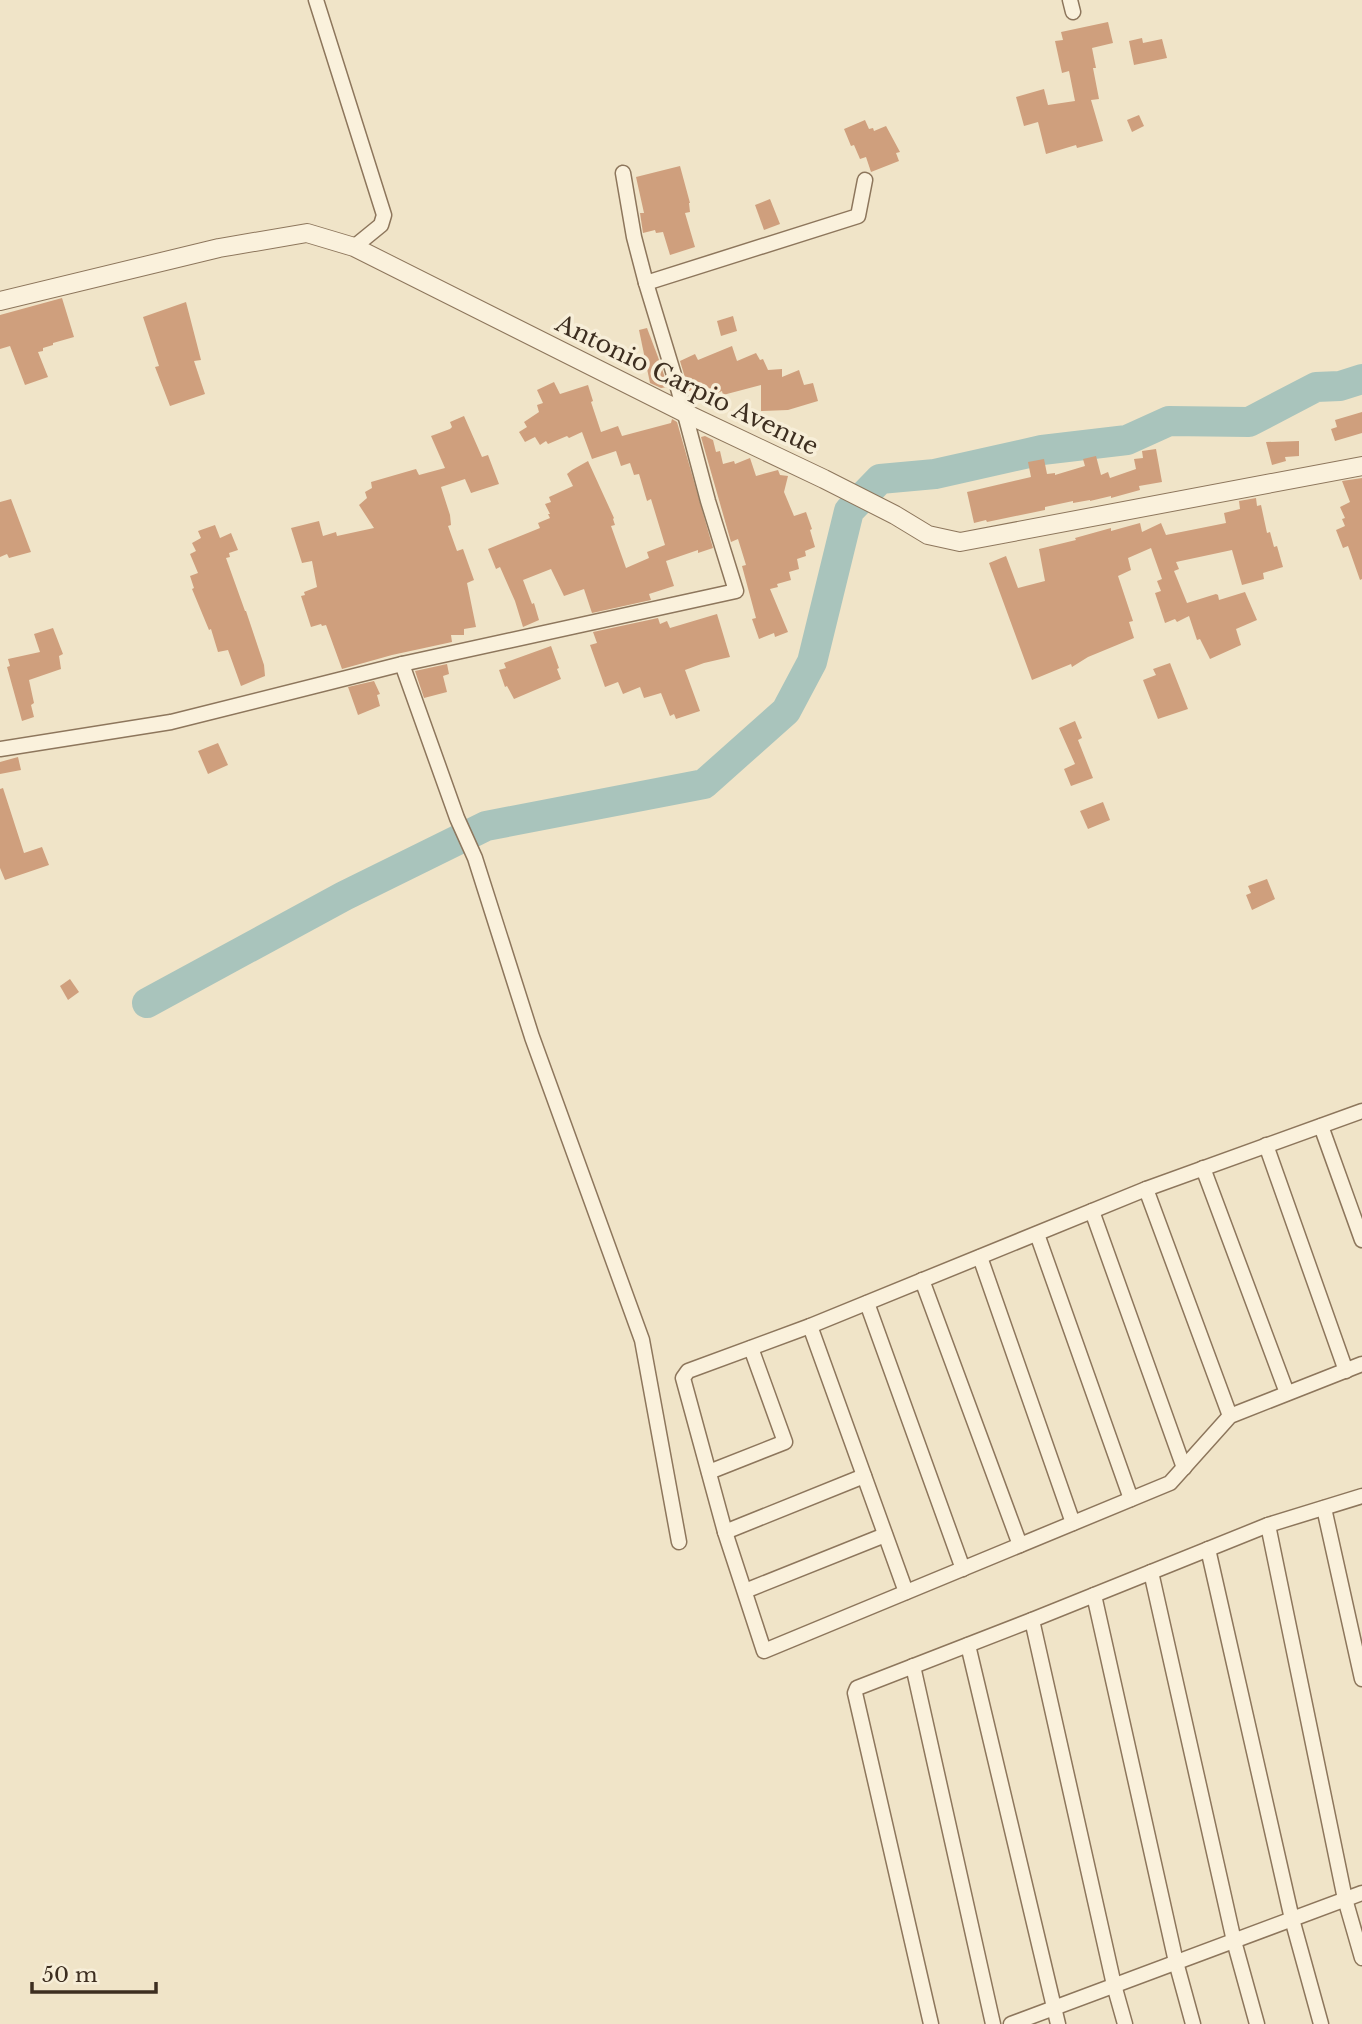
<svg xmlns="http://www.w3.org/2000/svg" width="1362" height="2024" font-family="'Libre Baskerville',serif">
	<style>
		.lines { fill: none; stroke-linecap: round; stroke-linejoin: round }
		.river { stroke: #a9c4bc; stroke-width: 30 }
		.building { fill: #cf9f7d }
		.minor-casing { stroke: #8d765c; stroke-width: 17 }
		.tertiary-casing { stroke: #8d765c; stroke-width: 20 }
		.minor { stroke: #faf1dc; stroke-width: 14 }
		.tertiary { stroke: #faf1dc; stroke-width: 18 }
		.labels { text-anchor: middle; stroke-width: 7; stroke-linejoin: round; paint-order: stroke }
		.street-label { font-size: 24px; fill: #3d2e20; stroke: #f7eed8 }
	</style>
	<rect width="100%" height="100%" fill="#f0e4c8"/>
	<g class="lines">
		<!-- river -->
		<polyline class="river" points="147,1003 344,896 486,826 704,784 786,711 812,662 849,511 880,479 935,474 1042,450 1127,440 1169,421 1249,422 1316,387 1340,386 1362,379"/>
	</g>
	<!-- building -->
	<g class="building">
		<polygon points="1108,22 1113,43 1092,48 1096,68 1093,68 1099,99 1091,100 1103,141 1077,148 1076,145 1046,154 1038,122 1024,126 1016,97 1044,89 1048,105 1075,101 1069,71 1062,73 1055,41 1063,40 1061,32"/>
		<polygon points="1142,38 1143,43 1162,39 1167,58 1134,65 1129,41"/>
		<polygon points="1139,115 1144,126 1132,132 1127,120"/>
		<polygon points="865,120 869,129 873,128 874,131 886,126 900,152 896,153 899,161 871,172 866,157 860,159 854,145 851,146 844,129"/>
		<polygon points="680,166 690,203 689,203 690,212 685,213 695,247 670,255 663,232 656,233 655,230 643,233 640,213 644,213 636,177"/>
		<polygon points="770,199 780,224 764,230 755,205"/>
		<polygon points="62,298 74,337 53,343 53,345 43,348 43,351 38,352 48,377 25,385 10,346 0,349 0,315"/>
		<polygon points="186,302 201,360 194,361 205,394 170,406 155,367 159,366 143,317"/>
		<polygon points="733,316 737,331 721,336 717,321"/>
		<polygon points="647,328 658,357 668,387 661,388 650,383 639,330"/>
		<polygon points="732,346 737,361 756,353 760,360 763,359 768,370 782,369 782,377 799,370 804,385 813,383 818,401 788,410 761,411 761,385 723,395 722,391 711,396 706,385 689,391 680,361 695,354 698,360"/>
		<polygon points="554,382 560,394 588,385 593,401 591,402 601,432 618,426 622,436 671,423 672,419 677,422 713,548 698,553 698,550 666,561 674,586 649,594 651,600 592,613 584,589 564,596 551,569 523,580 532,604 534,603 539,620 523,627 515,601 500,567 496,569 488,549 540,528 538,523 550,518 548,514 550,514 545,504 551,502 549,497 573,486 567,474 572,470 588,461 614,518 613,519 615,525 611,526 626,568 649,558 647,552 665,545 651,499 647,501 639,474 634,475 630,463 621,466 616,451 592,459 582,432 569,438 567,436 548,444 546,441 540,445 535,437 525,442 519,432 527,427 524,422 539,412 537,405 543,403 537,390"/>
		<polygon points="1362,412 1362,433 1335,441 1331,429 1337,427 1335,420"/>
		<polygon points="464,416 482,457 488,455 499,484 471,493 465,479 441,487 450,515 451,525 448,526 457,551 463,549 474,580 467,583 476,627 464,629 464,635 451,635 452,642 392,655 342,669 326,625 322,626 321,624 311,627 301,596 305,595 304,592 317,587 312,561 302,563 291,528 319,521 323,536 336,532 337,536 374,528 359,505 367,498 365,492 372,488 371,482 416,469 419,475 445,468 431,436 450,429 452,427 450,422"/>
		<polygon points="705,436 713,440 716,452 720,451 723,464 734,461 735,464 750,458 756,476 778,470 780,475 788,476 784,492 794,516 806,512 812,529 810,530 815,547 805,551 806,556 797,559 799,569 789,572 791,580 777,584 778,587 770,589 788,632 775,637 774,633 759,639 752,619 756,618 742,566 746,565 738,539 731,542 701,437"/>
		<polygon points="1299,441 1299,456 1285,457 1286,461 1272,465 1266,442"/>
		<polygon points="1156,449 1162,482 1139,486 1140,490 1111,498 1111,496 1090,501 1090,500 1073,503 1073,501 1045,507 1045,510 987,522 986,520 974,523 967,492 1031,477 1028,462 1044,459 1047,474 1055,473 1055,475 1085,466 1083,459 1096,456 1101,475 1108,472 1110,478 1136,469 1134,459 1143,458 1142,451"/>
		<polygon points="1362,478 1362,579 1360,580 1348,546 1343,548 1336,530 1345,526 1342,519 1345,518 1340,507 1350,502 1342,481"/>
		<polygon points="1256,498 1257,506 1261,505 1267,533 1270,532 1274,547 1277,546 1283,567 1263,573 1264,579 1242,585 1232,550 1176,562 1179,569 1174,571 1187,603 1216,594 1218,595 1219,600 1245,592 1257,620 1236,629 1241,645 1210,659 1200,639 1197,640 1189,616 1177,622 1175,619 1165,623 1155,593 1161,591 1157,581 1162,579 1151,548 1128,558 1131,570 1118,576 1133,621 1129,622 1134,638 1088,657 1072,667 1071,664 1032,680 989,563 1006,556 1018,588 1045,581 1039,549 1076,540 1075,538 1111,528 1111,531 1140,523 1142,532 1161,523 1166,535 1226,523 1224,513 1240,509 1239,501"/>
		<polygon points="11,499 31,552 9,558 7,554 0,557 0,502"/>
		<polygon points="215,525 220,538 231,533 238,550 229,553 230,557 226,558 245,611 246,611 264,665 265,676 241,686 228,650 218,652 211,629 209,630 192,589 194,588 190,576 198,573 190,554 196,551 192,543 201,538 198,531"/>
		<polygon points="717,614 730,657 704,663 685,670 700,711 676,719 674,714 670,716 661,693 644,698 640,687 623,694 618,682 605,687 590,645 597,643 593,632 658,618 660,624 667,621 670,628"/>
		<polygon points="53,628 63,654 59,656 61,669 29,680 34,703 31,705 34,717 22,721 7,667 10,666 8,659 40,652 34,634"/>
		<polygon points="551,646 559,668 557,669 561,679 514,699 507,686 505,687 499,670 506,668 504,663"/>
		<polygon points="1170,663 1188,709 1158,719 1143,680 1156,675 1153,669"/>
		<polygon points="447,664 449,674 443,676 447,692 424,698 415,671"/>
		<polygon points="374,681 380,694 377,695 380,706 358,715 348,687"/>
		<polygon points="1075,721 1082,738 1078,740 1093,778 1071,786 1064,769 1075,764 1059,728"/>
		<polygon points="218,743 228,765 208,774 198,751"/>
		<polygon points="18,757 21,770 0,774 0,762"/>
		<polygon points="3,788 24,853 42,847 49,865 5,880 0,868 0,789"/>
		<polygon points="1103,802 1110,820 1088,829 1080,811"/>
		<polygon points="1267,879 1275,899 1252,910 1246,895 1251,893 1248,886"/>
		<polygon points="70,979 79,992 68,1000 60,986"/>
	</g>
	<g class="lines">
		<!-- minor casing -->
		<g class="minor-casing">
			<g id="minor">
				<polyline points="316,0 384,215 381,225 354,247"/>
				<polyline points="1070,0 1073,12"/>
				<polyline points="646,283 858,216 865,180"/>
				<polyline points="402,664 457,818 475,858 532,1037 642,1340 679,1542"/>
				<polyline points="0,749 171,722 402,664 736,591 708,501 678,388 646,283 634,237 623,173"/>
				<polyline points="1362,1111 1146,1189 810,1326 688,1371 683,1378 725,1532 764,1651 1170,1483 1230,1416 1362,1364"/>
				<polyline points="1321,1126 1362,1240"/>
				<polyline points="1266,1145 1346,1371"/>
				<polyline points="1203,1168 1287,1393"/>
				<polyline points="1146,1189 1230,1416"/>
				<polyline points="1092,1211 1184,1468"/>
				<polyline points="1037,1234 1131,1499"/>
				<polyline points="980,1257 1073,1523"/>
				<polyline points="922,1280 1020,1545"/>
				<polyline points="867,1303 963,1569"/>
				<polyline points="810,1326 906,1592"/>
				<polyline points="709,1472 785,1442 751,1348"/>
				<polyline points="1324,1508 1362,1679"/>
				<polyline points="1268,1525 1345,1899 1362,1958"/>
				<polyline points="725,1532 864,1476"/>
				<polyline points="1208,1549 1292,1919 1321,2024"/>
				<polyline points="1151,1572 1234,1941 1257,2024"/>
				<polyline points="745,1591 885,1535"/>
				<polyline points="1094,1595 1176,1962 1193,2024"/>
				<polyline points="1032,1620 1114,1985 1125,2024"/>
				<polyline points="968,1645 1058,2024"/>
				<polyline points="913,1666 993,2024"/>
				<polyline points="931,2024 855,1693 857,1688 1032,1620 1268,1525 1362,1496"/>
				<polyline points="1011,2024 1362,1893"/>
			</g>
		</g>
		<!-- tertiary casing -->
		<g class="tertiary-casing">
			<polyline id="tertiary" points="0,301 219,248 307,233 354,247 685,413 824,479 895,515 928,535 960,542 1362,466"/>
		</g>
		<!-- minor -->
		<use href="#minor" class="minor"/>
		<!-- tertiary -->
		<use href="#tertiary" class="tertiary"/>
	</g>
	<g class="labels">
		<!-- street labels -->
		<g class="street-label">
			<text transform="translate(687 385) rotate(26)" y="8">Antonio Carpio Avenue</text>
		</g>
	</g>
	<!-- scale -->
	<path d="M32 1982v10h124v-10" fill="none" stroke="#3d2e20" stroke-width="3.5"/>
	<text x="42" y="1982" font-size="21" fill="#3d2e20" stroke="#f7eed8" stroke-width="5" paint-order="stroke">50 m</text>
</svg>
